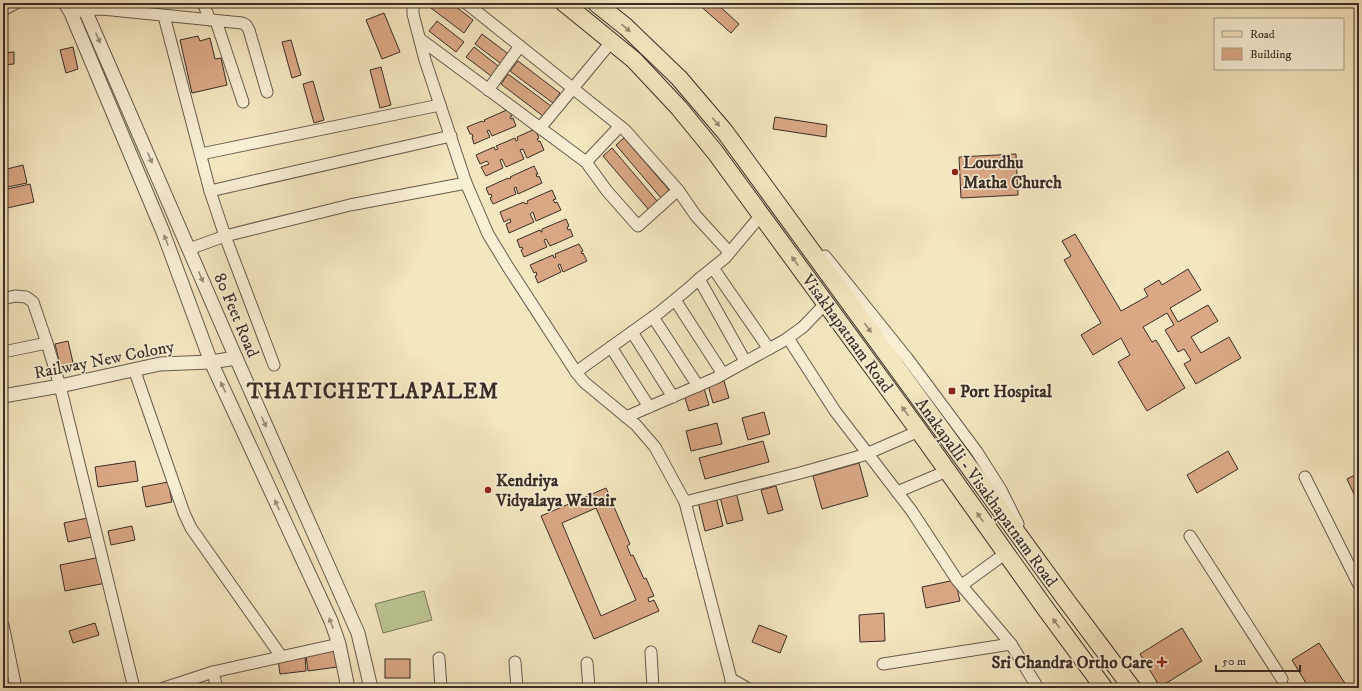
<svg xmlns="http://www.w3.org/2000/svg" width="1362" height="691" font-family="'IM FELL DW Pica',serif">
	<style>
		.green { fill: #bcc491; stroke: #7c785c }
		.building { fill: #daa885; stroke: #3b2d26; fill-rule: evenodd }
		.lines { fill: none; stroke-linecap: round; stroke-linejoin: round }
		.minor-casing { stroke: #695b4c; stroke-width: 13 }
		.tertiary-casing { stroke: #695b4c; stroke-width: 15 }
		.primary-casing { stroke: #3b2d26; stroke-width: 19 }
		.minor { stroke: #f8efd5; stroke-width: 11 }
		.tertiary { stroke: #f8efd5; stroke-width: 13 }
		.primary { stroke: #f4e6bf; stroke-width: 17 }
		.oneway { fill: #988a72 }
		.oneway2 { fill: #9a8e7e }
		.poi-dot { fill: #8f2418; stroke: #f8efd5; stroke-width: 1.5 }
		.labels { text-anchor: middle; stroke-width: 3; stroke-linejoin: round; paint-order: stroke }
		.poi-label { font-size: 17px; font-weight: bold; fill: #3b2d26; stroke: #f8efd5; text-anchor: start }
		.street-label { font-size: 17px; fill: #3b2d26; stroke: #f8efd5 }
		.district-label { font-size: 21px; font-weight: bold; letter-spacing: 1px; fill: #3b2d26; stroke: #f8efd5 }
	</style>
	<rect width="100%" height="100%" fill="#f4e6bf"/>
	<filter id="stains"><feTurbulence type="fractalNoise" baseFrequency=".005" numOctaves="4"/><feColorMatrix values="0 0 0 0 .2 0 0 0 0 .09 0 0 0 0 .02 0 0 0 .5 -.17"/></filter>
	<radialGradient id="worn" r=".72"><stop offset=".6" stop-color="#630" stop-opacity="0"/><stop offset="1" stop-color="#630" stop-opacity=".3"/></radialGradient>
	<!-- green -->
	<polygon class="green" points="424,591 432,620 383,633 375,604"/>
	<!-- building -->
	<g class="building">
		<polygon points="435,3 451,3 473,20 464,33 431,8"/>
		<polygon points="697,3 716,3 739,24 731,33"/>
		<polygon points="384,13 400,52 382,59 366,20"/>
		<polygon points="437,21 464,42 456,52 429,31"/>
		<polygon points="482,34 511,56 504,66 475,44"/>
		<polygon points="198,36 200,41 210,38 215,59 221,58 227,85 192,93 180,40"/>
		<polygon points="291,40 301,75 292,78 282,42"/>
		<polygon points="73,47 78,69 66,73 60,50"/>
		<polygon points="474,47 502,69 495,79 466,57"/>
		<polygon points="14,52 14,64 3,65 3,53"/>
		<polygon points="518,61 560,93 553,103 510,71"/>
		<polygon points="381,67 391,105 380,108 370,70"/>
		<polygon points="508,74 551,106 543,116 501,84"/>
		<polygon points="313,81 324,120 314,123 303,84"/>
		<polygon points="509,109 512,116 510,117 511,119 513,118 516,126 492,136 489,130 487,131 490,137 474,144 472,137 473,137 472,134 470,134 467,127 482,121 483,122 485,121 484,120"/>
		<polygon points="775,117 827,125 826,137 773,129"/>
		<polygon points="535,129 539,138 537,139 539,142 540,141 544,150 527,158 523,149 520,150 524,159 506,167 502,159 500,160 503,168 486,176 481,167 489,164 487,161 480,164 476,155 494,147 495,150 498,149 496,146 515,138 516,141 518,140 517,137"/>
		<polygon points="624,138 669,190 661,198 616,145"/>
		<polygon points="612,148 658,202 649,210 603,156"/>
		<polygon points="1016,154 1018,195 961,198 959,157"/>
		<polygon points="23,165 27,183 3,188 3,170"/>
		<polygon points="534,166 538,174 536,174 537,177 539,176 542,183 518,194 516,187 514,188 516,194 493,204 490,198 492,197 491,194 489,195 486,188 508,178 509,179 511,178 510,177"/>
		<polygon points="30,184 34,202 3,209 3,190"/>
		<polygon points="552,190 556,199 553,200 555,203 557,202 561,210 536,221 533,212 530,214 534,222 509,233 506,224 511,222 510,219 504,222 500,212 524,202 525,204 528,203 527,201"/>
		<polygon points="566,219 569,226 567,227 568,230 570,229 573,236 550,246 546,239 544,240 547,247 524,257 521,250 523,249 522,247 520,248 517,240 540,230 541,232 542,232 542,229"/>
		<polygon points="1075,234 1121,311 1148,296 1144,289 1159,280 1162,285 1188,269 1201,290 1170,308 1178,322 1208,305 1218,321 1191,337 1201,353 1229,337 1241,358 1196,384 1184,364 1191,360 1184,349 1178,352 1165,330 1174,325 1167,313 1143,327 1152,342 1156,340 1185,388 1147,411 1118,362 1130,355 1121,338 1093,355 1081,335 1101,323 1064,260 1071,256 1062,241"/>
		<polygon points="579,244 583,251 581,252 582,254 583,253 587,261 563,272 560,264 558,265 561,272 538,283 535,276 537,275 536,272 534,273 530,265 553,255 554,258 556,257 555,254"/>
		<polygon points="68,341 74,367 61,370 55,344"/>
		<polygon points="724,381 729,398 713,403 708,385"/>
		<polygon points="704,388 709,405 689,411 684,395"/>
		<polygon points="764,412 770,434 748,440 742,418"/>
		<polygon points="717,423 722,444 691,451 686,431"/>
		<polygon points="763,441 769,462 705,479 699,458"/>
		<polygon points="1228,451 1238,469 1197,493 1187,475"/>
		<polygon points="135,461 138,481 98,487 95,467"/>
		<polygon points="859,463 868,496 822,509 813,476"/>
		<polygon points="1359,473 1359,505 1347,479"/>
		<polygon points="168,482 172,502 146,507 142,487"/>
		<polygon points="776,486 783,510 768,514 761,490"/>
		<path d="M 606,488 L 610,497 L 605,499 L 607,502 L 611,500 L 630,544 L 627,546 L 631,556 L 633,555 L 644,579 L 646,578 L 654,596 L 648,598 L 649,602 L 654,600 L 659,611 L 594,639 L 541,516 ZM 596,508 L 636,600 L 601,616 L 562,523 Z"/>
		<polygon points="736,492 743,520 727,524 720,497"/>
		<polygon points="716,497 723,526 705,531 698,502"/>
		<polygon points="92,517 96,536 68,542 64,523"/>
		<polygon points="132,526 135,540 111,545 108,531"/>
		<polygon points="101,557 106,583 65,591 60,565"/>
		<polygon points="955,580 960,601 926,608 922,587"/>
		<polygon points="884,613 885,641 860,642 859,615"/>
		<polygon points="95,623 99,635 73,643 69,631"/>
		<polygon points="759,625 787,636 780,653 752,642"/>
		<polygon points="1182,628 1202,661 1160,687 1140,654"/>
		<polygon points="1319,643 1348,688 1309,688 1292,660"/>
		<polygon points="334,651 337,667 308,671 306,655"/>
		<polygon points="305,655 306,671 280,674 278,659"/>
		<rect x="385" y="659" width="25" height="19"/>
	</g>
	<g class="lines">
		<!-- minor casing -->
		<g class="minor-casing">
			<g id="minor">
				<polyline points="203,3 210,20"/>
				<polyline points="413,3 413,14 425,60 466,183 488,234 508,267 576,372 584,382 636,425 655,447 685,502 731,679 731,688"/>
				<polyline points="466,3 625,130 678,190 696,216 729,252"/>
				<polyline points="3,10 16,3"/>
				<polyline points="71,13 86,10 102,9 242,23 246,25 249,30 267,92"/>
				<polyline points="164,16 210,191 225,236 274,365"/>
				<polyline points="216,21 243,102"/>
				<polyline points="420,39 586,162 607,191 638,226 678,190"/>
				<polyline points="488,90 520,46"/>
				<polyline points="540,128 612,41"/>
				<polyline points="201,154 440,105"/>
				<polyline points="586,162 620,126"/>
				<polyline points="210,191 451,136"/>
				<polyline points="189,249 225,236 350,205 466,183"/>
				<polyline points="825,256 907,358 977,452 1001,490 1018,524"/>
				<polyline points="713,268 769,349"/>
				<polyline points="699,279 745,361"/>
				<polyline points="3,299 15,296 26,297 33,302 47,343 60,386 134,688"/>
				<polyline points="675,300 723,374"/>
				<polyline points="653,317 698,386"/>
				<polyline points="632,332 673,397"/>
				<polyline points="788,338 835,411 911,510 957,580 1011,644 1038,688"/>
				<polyline points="611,347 649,407"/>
				<polyline points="3,352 47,343"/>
				<polyline points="134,369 184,513 191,528 281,656"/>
				<polyline points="576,372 660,312 689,288 699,279 725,258 761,215"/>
				<polyline points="626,417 716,378 785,340 803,327 826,303"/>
				<polyline points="1305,477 1359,585"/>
				<polyline points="897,492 947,471"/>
				<polyline points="685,502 800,473 864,455 919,431"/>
				<polyline points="1190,536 1282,679"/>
				<polyline points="962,585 1006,553"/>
				<polyline points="3,625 16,688"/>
				<polyline points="651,652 653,688"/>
				<polyline points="439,658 441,688"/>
				<polyline points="515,662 517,688"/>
				<polyline points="587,663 589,688"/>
				<polyline points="883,664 1011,644"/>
				<polyline points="213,672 217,688"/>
				<polyline points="731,679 747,688"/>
				<polyline points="164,688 213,672 339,644"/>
			</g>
		</g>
		<!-- tertiary casing -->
		<g class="tertiary-casing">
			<g id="tertiary">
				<polyline points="65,3 71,13 163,232 211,362 331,621 339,644 348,688"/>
				<polyline points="82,3 236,358 358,633 371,688"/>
				<polyline points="3,396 60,386 160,364 211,362 236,358"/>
			</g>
		</g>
		<!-- primary casing -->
		<g class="primary-casing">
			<g id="primary">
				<polyline points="564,3 634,60 679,108 715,152 919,431 1045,608 1104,688"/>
				<polyline points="596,3 626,27 679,78 725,132 1066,600 1132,688"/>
			</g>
		</g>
		<!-- minor -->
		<use href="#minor" class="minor"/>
		<!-- tertiary -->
		<use href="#tertiary" class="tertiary"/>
		<!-- primary -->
		<use href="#primary" class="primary"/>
	</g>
	<!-- one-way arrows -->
	<defs><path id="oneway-solid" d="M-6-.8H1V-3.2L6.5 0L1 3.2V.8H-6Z"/></defs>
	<g class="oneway">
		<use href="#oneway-solid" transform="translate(626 28) rotate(41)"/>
		<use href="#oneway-solid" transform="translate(716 122) rotate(50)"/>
		<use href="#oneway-solid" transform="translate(795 261) rotate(-126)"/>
		<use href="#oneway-solid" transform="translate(868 328) rotate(54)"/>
		<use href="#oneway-solid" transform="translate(905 411) rotate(-126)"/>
		<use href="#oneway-solid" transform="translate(980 517) rotate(-125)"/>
		<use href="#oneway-solid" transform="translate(1056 623) rotate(-127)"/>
	</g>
	<g class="oneway2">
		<use href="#oneway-solid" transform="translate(98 38) rotate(66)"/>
		<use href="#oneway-solid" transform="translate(150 158) rotate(67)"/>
		<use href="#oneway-solid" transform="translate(166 240) rotate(-111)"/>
		<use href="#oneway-solid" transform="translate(201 277) rotate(67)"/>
		<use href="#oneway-solid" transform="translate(223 387) rotate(-115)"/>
		<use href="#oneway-solid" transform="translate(264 422) rotate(66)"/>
		<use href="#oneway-solid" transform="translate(277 505) rotate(-115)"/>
		<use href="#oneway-solid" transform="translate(331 623) rotate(-111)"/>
	</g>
	<!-- markers -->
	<g class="poi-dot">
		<circle cx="955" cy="172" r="4"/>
		<rect x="948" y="387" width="8" height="8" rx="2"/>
		<circle cx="488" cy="490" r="4"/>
		<path d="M1160 656h4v4h4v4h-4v4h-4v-4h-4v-4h4z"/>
	</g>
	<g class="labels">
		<!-- poi labels -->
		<g class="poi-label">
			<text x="963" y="168">Lourdhu<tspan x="963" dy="20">Matha Church</tspan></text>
			<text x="960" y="397">Port Hospital</text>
			<text x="496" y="486">Kendriya<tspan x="496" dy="20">Vidyalaya Waltair</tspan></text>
			<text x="1153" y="668" text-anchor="end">Sri Chandra Ortho Care</text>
		</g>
		<!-- street labels -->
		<g class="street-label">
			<text transform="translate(237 315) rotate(67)" y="6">80 Feet Road</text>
			<text transform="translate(848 333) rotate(54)" y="6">Visakhapatnam Road</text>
			<text transform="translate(104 359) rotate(-11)" y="6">Railway New Colony</text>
			<text transform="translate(987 492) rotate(54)" y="6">Anakapalli - Visakhapatnam Road</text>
		</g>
		<!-- district labels -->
		<g class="district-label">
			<text x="373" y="398">THATICHETLAPALEM</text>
		</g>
	</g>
	<!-- margin -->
	<rect width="1362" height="691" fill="none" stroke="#f4e6bf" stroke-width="16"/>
	<rect x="4" y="4" width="1354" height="683" fill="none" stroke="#3b2d26" stroke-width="2"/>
	<rect x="8" y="8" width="1346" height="675" fill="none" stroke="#3b2d26"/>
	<!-- legend -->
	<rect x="1214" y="18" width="130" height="52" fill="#f8efd5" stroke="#aca18f"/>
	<rect x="1222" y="31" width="20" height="6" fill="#f4e6bf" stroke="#aca18f"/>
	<text x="1250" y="38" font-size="12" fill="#3b2d26">Road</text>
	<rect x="1222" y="48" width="20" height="12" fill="#daa885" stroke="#aca18f"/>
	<text x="1250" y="58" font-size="12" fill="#3b2d26">Building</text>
	<!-- scale -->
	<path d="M1216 665v6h84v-6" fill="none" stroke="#3b2d26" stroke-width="2"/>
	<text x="1222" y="665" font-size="12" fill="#3b2d26" stroke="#f8efd5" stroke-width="3" paint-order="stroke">50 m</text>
	<rect width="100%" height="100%" filter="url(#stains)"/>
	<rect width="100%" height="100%" fill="url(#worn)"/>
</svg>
